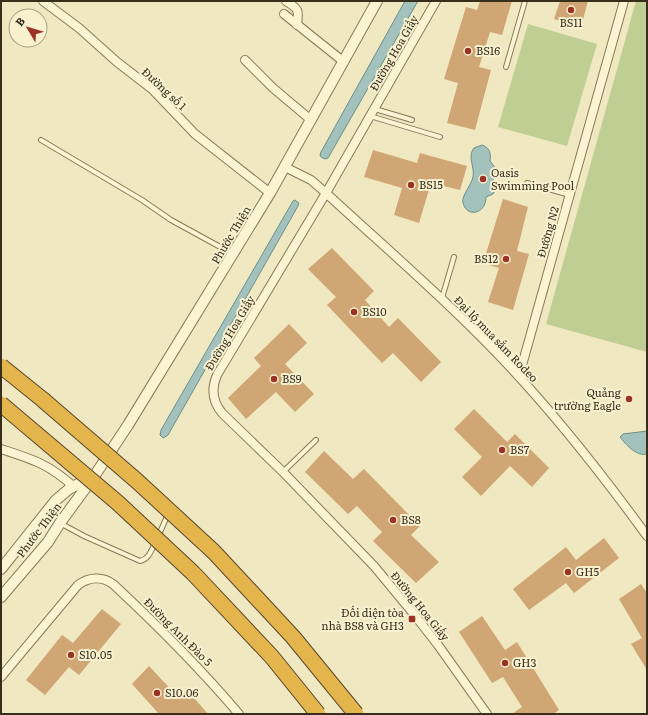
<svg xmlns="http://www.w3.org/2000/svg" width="648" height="715" font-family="Literata,serif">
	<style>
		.green { fill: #bfce93 }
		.water { fill: #a3c2bd; stroke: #6a908b }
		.building { fill: #d0a674 }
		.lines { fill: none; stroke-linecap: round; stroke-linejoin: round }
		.service-casing { stroke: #897957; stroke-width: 6 }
		.minor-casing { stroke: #897957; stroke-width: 10 }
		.tertiary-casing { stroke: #897957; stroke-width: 12 }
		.service { stroke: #faf4d3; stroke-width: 4 }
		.minor { stroke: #faf4d3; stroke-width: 8 }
		.tertiary { stroke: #faf4d3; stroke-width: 10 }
		.motorway-bridge-casing { stroke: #57462c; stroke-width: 17; stroke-linecap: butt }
		.motorway-bridge { stroke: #e4b54c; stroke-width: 15 }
		.poi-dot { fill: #9b3324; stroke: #f7f1d0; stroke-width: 1.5 }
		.labels { text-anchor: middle; stroke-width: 4; stroke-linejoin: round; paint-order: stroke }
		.poi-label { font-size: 11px; fill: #382e1c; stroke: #f7f1d0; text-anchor: start }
		.street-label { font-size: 11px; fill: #382e1c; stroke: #f7f1d0 }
	</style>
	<rect width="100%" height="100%" fill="#f0e8c0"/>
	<!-- green -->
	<g class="green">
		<polygon points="636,1 647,1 647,352 546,324"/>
		<polygon points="528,24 597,44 567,146 498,127"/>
	</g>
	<!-- water -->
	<g class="water">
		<polygon points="405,1 418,1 328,158 325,159 321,157 320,155 321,152"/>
		<path d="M 482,145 C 490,148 491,153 490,161 L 496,169 L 493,179 L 496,189 L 493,194 L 486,197 C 486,214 467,218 463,203 C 461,196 471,186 473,177 C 475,167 467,157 474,148 Z"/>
		<polygon points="295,200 299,203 298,206 168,435 163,438 160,435 161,430 293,201"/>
		<path d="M 647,431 L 647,454 C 637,457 625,444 620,437 L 623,434 Z"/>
	</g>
	<!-- building -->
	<g class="building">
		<polygon points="480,1 512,1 502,35 490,32 479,67 491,70 475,130 447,123 458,83 444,79 466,7 477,10"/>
		<polygon points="560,1 588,1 581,27 554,19"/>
		<polygon points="373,150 417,163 420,153 467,166 460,190 431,183 419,223 394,215 402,188 364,177"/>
		<polygon points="503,199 528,207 517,251 529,254 513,310 488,302 499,268 483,263"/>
		<polygon points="332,248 374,291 365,300 389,327 398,318 441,362 421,382 393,353 382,363 327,305 336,297 308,269"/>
		<polygon points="289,324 307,343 285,364 314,394 295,412 276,392 246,419 228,398 261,366 254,358"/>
		<polygon points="474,409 507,442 515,434 549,468 532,487 510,466 481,496 462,477 482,457 454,429"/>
		<polygon points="324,451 353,479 364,469 420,526 411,535 439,562 416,583 373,541 382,532 357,506 348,514 305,472"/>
		<polygon points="604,538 619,558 574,593 566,583 529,610 513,589 566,547 576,560"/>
		<polygon points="641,584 647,593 647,670 631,644 642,638 619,599"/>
		<polygon points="102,609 121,624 79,675 69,667 45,695 26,680 62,635 73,643"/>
		<polygon points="482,616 505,650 517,642 559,710 553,714 512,714 522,707 503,677 492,683 459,632"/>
		<polygon points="149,666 178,697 187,690 208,714 159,714 132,684"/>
	</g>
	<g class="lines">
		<!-- service casing -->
		<g class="service-casing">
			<g id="service">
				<polyline points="506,67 525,1"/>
				<polyline points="375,109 412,120"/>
				<polyline points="370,116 440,137"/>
				<polyline points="41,140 142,200 171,220 233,254"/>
				<polyline points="527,183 570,195"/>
				<polyline points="442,298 454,257"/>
				<polyline points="283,472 316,440"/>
				<path d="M 60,523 L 84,536 L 140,561 C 149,559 151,551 155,543"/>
				<polyline points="158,537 168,514"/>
			</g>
		</g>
		<!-- minor casing -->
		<g class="minor-casing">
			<g id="minor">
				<polyline points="43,1 79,28 117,62 152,89 195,134 270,193"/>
				<path d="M 286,1 C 299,9 299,10 297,25"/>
				<path d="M 436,1 L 326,193 L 217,375 C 211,389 212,401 222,413 L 283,472 L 374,566 L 413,613 L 438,645 L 487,714"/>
				<polyline points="284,14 344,62"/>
				<polyline points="245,60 273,88 311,120"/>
				<path d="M 285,167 L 311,180 L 326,193 C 379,242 434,289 484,340 C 544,400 597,467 647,536"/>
				<polyline points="519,376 624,1"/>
				<path d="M 1,449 C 32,459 49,464 74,487"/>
				<path d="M 1,677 L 78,585 C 89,577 102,576 113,584 C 157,625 200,668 239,714"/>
			</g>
		</g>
		<!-- tertiary casing -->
		<g class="tertiary-casing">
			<g id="tertiary">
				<polyline points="1,569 56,500 69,489 91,477"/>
				<polyline points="1,597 48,542 60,523 95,475 128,425 270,193 377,1"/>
			</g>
		</g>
		<!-- service -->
		<use href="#service" class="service"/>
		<!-- minor -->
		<use href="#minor" class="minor"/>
		<!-- tertiary -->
		<use href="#tertiary" class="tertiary"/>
		<!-- motorway-bridge casing -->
		<g class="motorway-bridge-casing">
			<g id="motorway-bridge">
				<polyline points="1,366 42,399 137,481 214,552 293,637 356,714"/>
				<polyline points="1,404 118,503 193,573 272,657 318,714"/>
			</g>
		</g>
		<!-- motorway-bridge -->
		<use href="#motorway-bridge" class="motorway-bridge"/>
	</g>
	<!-- markers -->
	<g class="poi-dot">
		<circle cx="571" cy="10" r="4"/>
		<circle cx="468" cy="51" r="4"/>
		<circle cx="483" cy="179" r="4"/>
		<circle cx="411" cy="185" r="4"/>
		<circle cx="506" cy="259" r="4"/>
		<circle cx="354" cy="312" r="4"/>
		<circle cx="274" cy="379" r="4"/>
		<circle cx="629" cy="399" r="4"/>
		<circle cx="502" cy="450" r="4"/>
		<circle cx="393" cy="520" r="4"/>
		<circle cx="568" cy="572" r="4"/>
		<rect x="408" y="615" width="8" height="8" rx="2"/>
		<circle cx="71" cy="655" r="4"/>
		<circle cx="505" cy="663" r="4"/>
		<circle cx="157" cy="693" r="4"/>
	</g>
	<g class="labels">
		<!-- poi labels -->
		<g class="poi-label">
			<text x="571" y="27" text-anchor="middle">BS11</text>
			<text x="476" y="55">BS16</text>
			<text x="491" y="177">Oasis<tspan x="491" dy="13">Swimming Pool</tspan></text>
			<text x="419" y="189">BS15</text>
			<text x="498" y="263" text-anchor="end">BS12</text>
			<text x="362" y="316">BS10</text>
			<text x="282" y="383">BS9</text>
			<text x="621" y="397" text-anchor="end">Quảng<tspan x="621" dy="13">trường Eagle</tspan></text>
			<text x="510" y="454">BS7</text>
			<text x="401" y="524">BS8</text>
			<text x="576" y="576">GH5</text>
			<text x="404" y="617" text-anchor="end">Đối diện tòa<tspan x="404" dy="13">nhà BS8 và GH3</tspan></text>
			<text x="79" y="659">S10.05</text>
			<text x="513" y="667">GH3</text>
			<text x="165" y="697">S10.06</text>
		</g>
		<!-- street labels -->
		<g class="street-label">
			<text transform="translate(394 53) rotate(-60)" y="4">Đường Hoa Giấy</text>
			<text transform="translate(164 89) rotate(43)" y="4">Đường số 1</text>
			<text transform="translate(548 232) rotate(-74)" y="4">Đường N2</text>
			<text transform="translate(231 235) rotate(-59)" y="4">Phước Thiện</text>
			<text transform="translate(230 333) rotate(-59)" y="4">Đường Hoa Giấy</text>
			<text transform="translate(496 339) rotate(46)" y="4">Đại lộ mua sắm Rodeo</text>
			<text transform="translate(39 530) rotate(-53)" y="4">Phước Thiện</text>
			<text transform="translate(420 606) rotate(51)" y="4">Đường Hoa Giấy</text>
			<text transform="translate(178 632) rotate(45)" y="4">Đường Anh Đào 5</text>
		</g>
	</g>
	<!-- border -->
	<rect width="648" height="715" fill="none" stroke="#382e1c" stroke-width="4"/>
	<!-- north arrow -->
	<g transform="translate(28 28) rotate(308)"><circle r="19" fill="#f7f1d0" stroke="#aba388"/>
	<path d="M0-3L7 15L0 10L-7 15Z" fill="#9b3324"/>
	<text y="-6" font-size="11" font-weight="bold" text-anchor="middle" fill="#382e1c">B</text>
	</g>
</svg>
